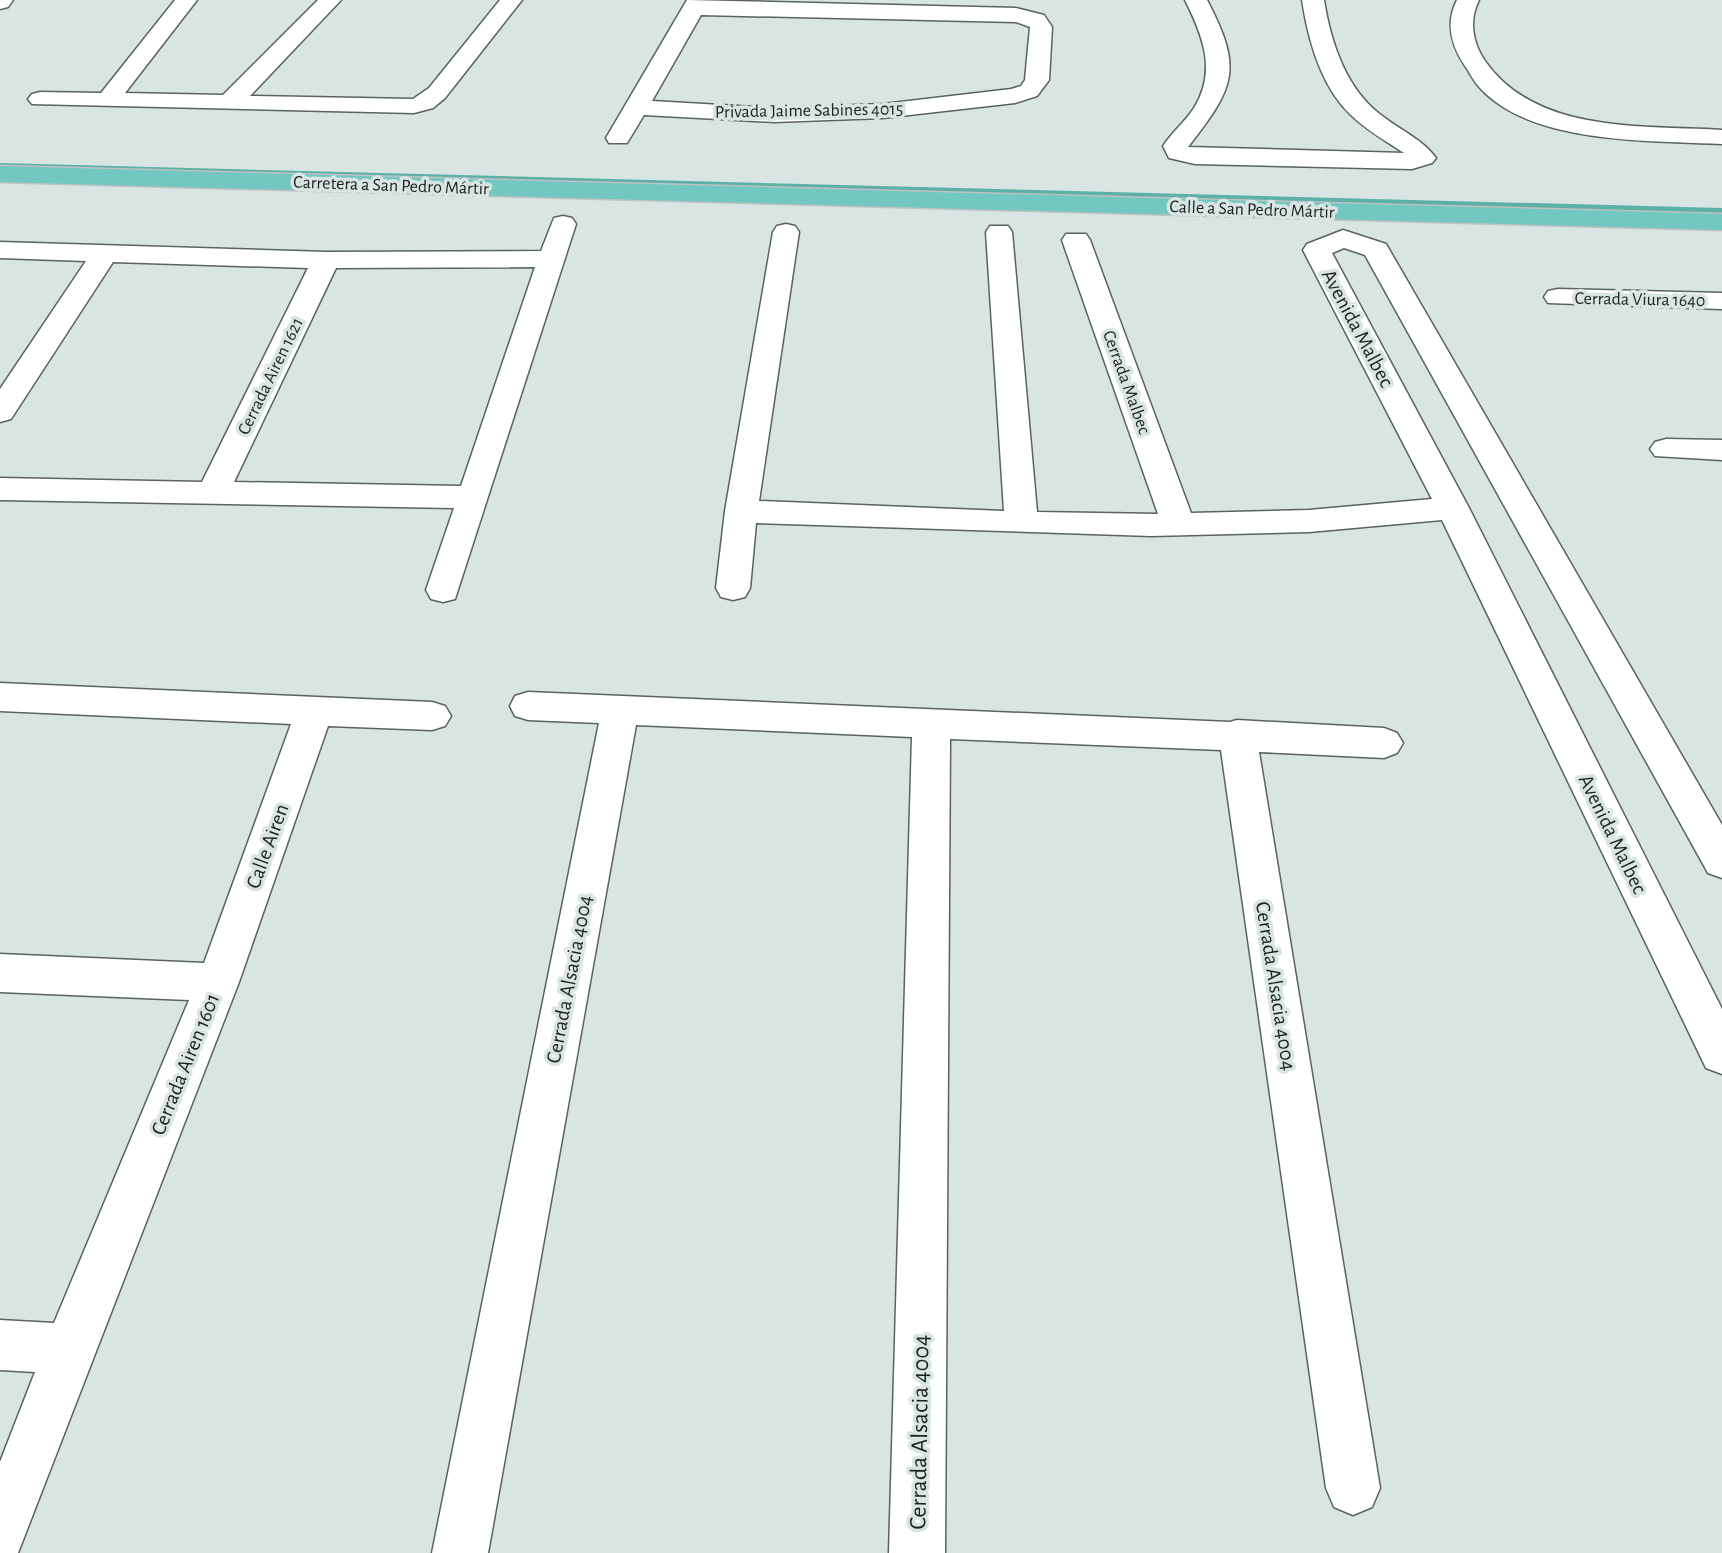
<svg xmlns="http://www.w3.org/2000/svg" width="1722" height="1553" font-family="'Alegreya Sans',sans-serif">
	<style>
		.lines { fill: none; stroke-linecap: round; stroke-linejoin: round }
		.stream { fill: #5db0a7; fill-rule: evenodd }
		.minor-casing { stroke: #586362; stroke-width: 3 }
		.major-casing { stroke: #c0c1c1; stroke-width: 3 }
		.minor { fill: #fff; fill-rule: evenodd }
		.major { fill: #72c7c1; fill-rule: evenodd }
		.labels { text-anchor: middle; stroke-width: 7; stroke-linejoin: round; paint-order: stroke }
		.far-street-label { font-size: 18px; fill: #1d2221; stroke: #d8e5e3 }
		.street-label { font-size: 21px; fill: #1d2221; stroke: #d8e5e3 }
		.near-street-label { font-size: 24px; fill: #1d2221; stroke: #d8e5e3 }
	</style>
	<rect width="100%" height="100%" fill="#d8e5e3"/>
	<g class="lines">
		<!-- stream -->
		<polygon class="stream" points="0,163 1722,208 1722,214 0,169"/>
		<!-- minor casing -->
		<g class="minor-casing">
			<g id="minor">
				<polygon points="0,0 13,0 8,7 0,9"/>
				<polygon points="175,0 197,0 125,93 223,95 318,0 341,0 250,96 413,99 429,88 500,0 522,0 445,98 433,108 414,113 32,104 28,99 32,94 40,92 101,93"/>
				<path d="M 687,0 L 1016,8 L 1044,15 L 1052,27 L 1049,80 L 1037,96 L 1015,103 L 883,118 L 774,122 L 644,115 L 627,143 L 609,143 L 606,138 ZM 701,15 L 1016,22 L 1030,27 L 1025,80 L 1021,86 L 1011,89 L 883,104 L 774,108 L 652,101 Z"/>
				<path d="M 1185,0 L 1207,0 C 1244,70 1234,88 1188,147 L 1404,153 C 1386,141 1366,130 1351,115 C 1321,87 1308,39 1302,0 L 1324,0 C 1331,44 1347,92 1385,118 C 1402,131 1423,140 1436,158 L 1432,163 L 1412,169 L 1195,164 L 1169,158 L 1163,146 C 1172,132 1185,122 1194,108 C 1217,71 1203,36 1185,0 Z"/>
				<path d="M 1457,0 L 1479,0 C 1469,20 1472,42 1485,61 C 1536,134 1642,125 1722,130 L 1722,144 C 1651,140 1532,145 1480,88 C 1474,82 1470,73 1465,66 C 1451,45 1445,23 1457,0 Z"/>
				<path d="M 563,216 L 572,218 L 576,224 L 455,599 L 443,602 L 431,599 L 426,590 L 454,508 L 0,500 L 0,478 L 202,482 L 308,268 L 113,262 L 11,419 L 0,422 L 0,389 L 86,261 L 0,258 L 0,242 L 326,252 L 541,251 L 554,218 ZM 535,267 L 461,486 L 234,482 L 336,268 Z"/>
				<polygon points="786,224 795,226 799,232 759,501 1004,511 986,232 990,226 1008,226 1012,232 1037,512 1158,514 1062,240 1066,234 1086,234 1090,240 1191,513 1309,510 1432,499 1303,250 1307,244 1343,230 1386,244 1722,825 1722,878 1708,873 1365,255 1344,248 1332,253 1469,508 1722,1009 1722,1074 1706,1068 1442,520 1309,532 1151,536 756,523 750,588 745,597 733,600 721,597 716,588 725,511 773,232 777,226"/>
				<polygon points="1558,289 1722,293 1722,309 1548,303 1544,297 1548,291"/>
				<polygon points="1666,439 1722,440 1722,460 1655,456 1650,449 1655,442"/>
				<polygon points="0,683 432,702 445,706 451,716 445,726 432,730 328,726 239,982 18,1553 0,1553 0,1462 35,1372 0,1370 0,1320 54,1323 189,1000 0,992 0,954 204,963 291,724 0,711"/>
				<polygon points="528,692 1230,722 1237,720 1384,728 1397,733 1403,743 1397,753 1384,758 1259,752 1380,1488 1372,1507 1353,1515 1334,1507 1326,1488 1221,750 950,739 945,1553 889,1553 912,737 636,725 488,1553 432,1553 599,723 528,720 515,716 510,706 515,696"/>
			</g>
		</g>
		<!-- major casing -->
		<g class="major-casing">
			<polygon id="major" points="0,166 1722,214 1722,230 0,182"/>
		</g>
		<!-- minor -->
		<use href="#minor" class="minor"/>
		<!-- major -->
		<use href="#major" class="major"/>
	</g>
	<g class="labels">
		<!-- far-street labels -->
		<g class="far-street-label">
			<text transform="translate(809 110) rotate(-1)" y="6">Privada Jaime Sabines 4015</text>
			<text transform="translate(391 185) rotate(2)" y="6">Carretera a San Pedro Mártir</text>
			<text transform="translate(1252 209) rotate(2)" y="6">Calle a San Pedro Mártir</text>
			<text transform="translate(1640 299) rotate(1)" y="6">Cerrada Viura 1640</text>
			<text transform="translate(270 376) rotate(-64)" y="6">Cerrada Airen 1621</text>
			<text transform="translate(1127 382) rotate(70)" y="6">Cerrada Malbec</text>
		</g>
		<!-- street labels -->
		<g class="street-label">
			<text transform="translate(1358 328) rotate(62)" y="7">Avenida Malbec</text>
			<text transform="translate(1613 834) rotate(64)" y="7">Avenida Malbec</text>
			<text transform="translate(267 846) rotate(-70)" y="7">Calle Airen</text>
			<text transform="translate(569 979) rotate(-79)" y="7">Cerrada Alsacia 4004</text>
			<text transform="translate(1276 986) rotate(81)" y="7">Cerrada Alsacia 4004</text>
			<text transform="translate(185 1064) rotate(-68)" y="7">Cerrada Airen 1601</text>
		</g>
		<!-- near-street labels -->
		<g class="near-street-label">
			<text transform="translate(919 1432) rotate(-89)" y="8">Cerrada Alsacia 4004</text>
		</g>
	</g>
</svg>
